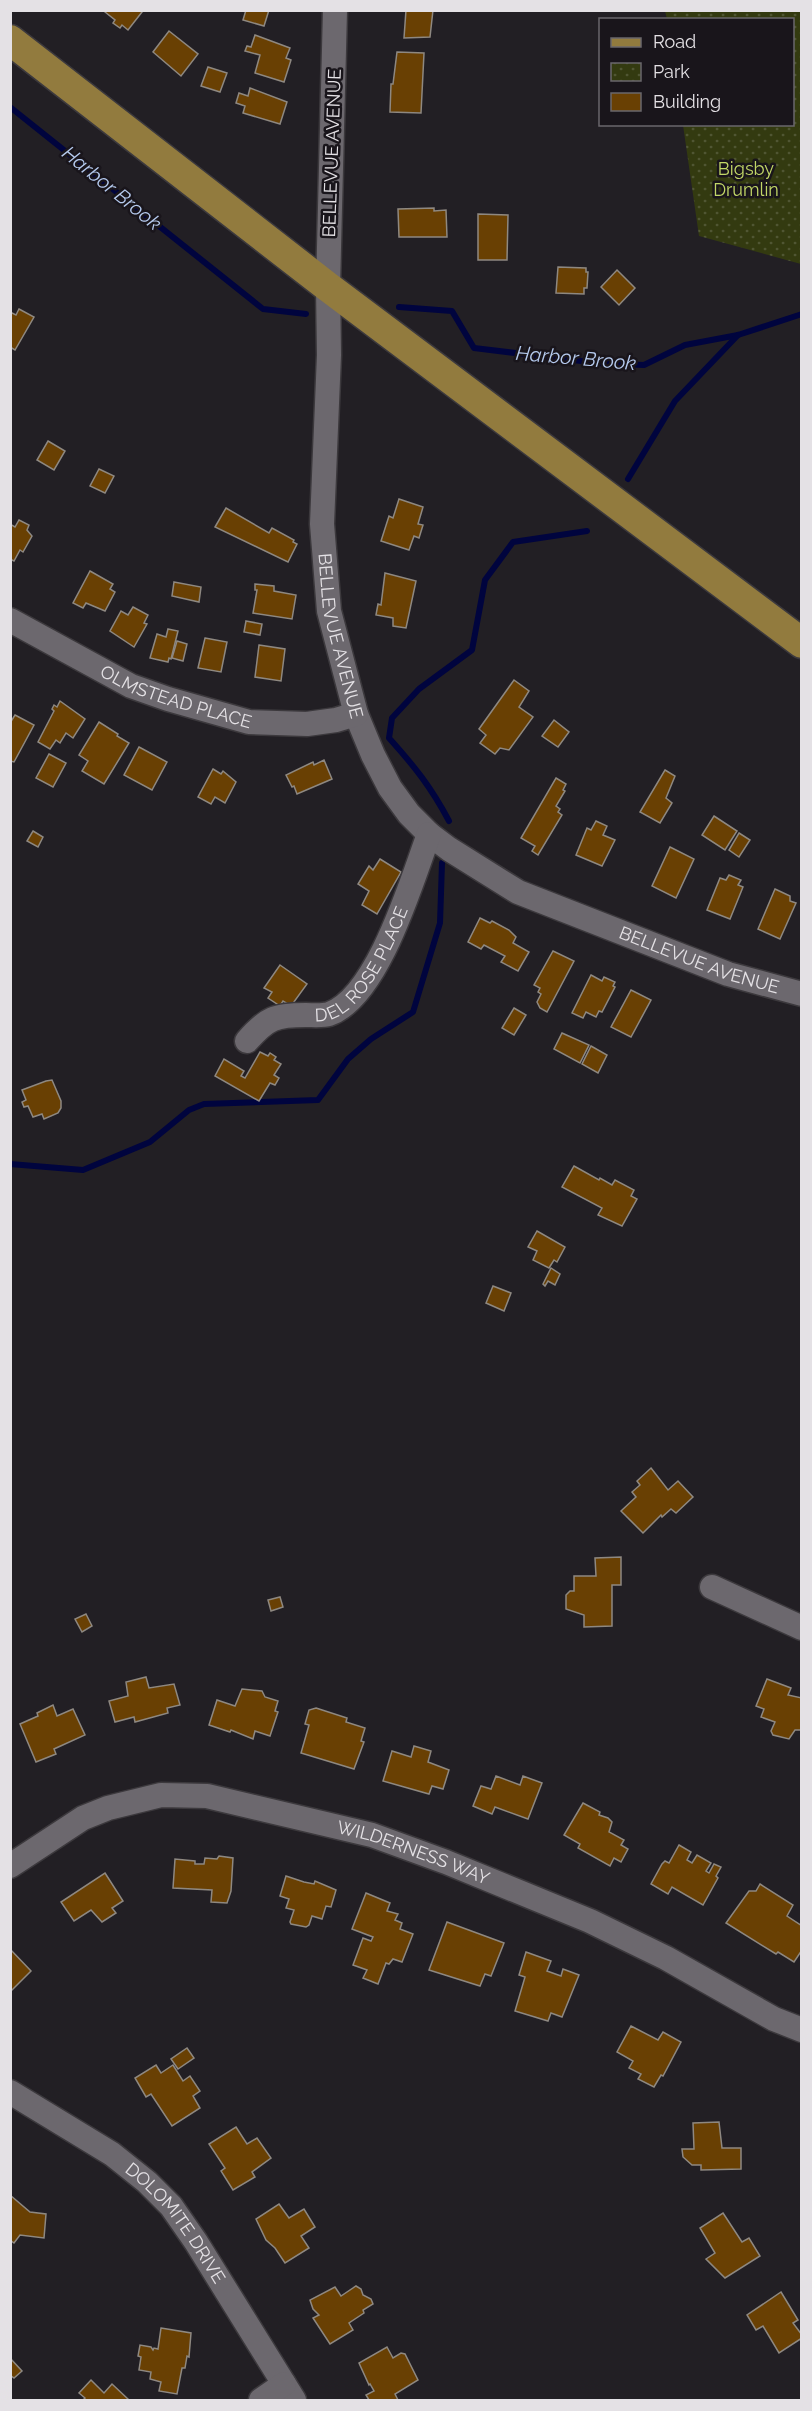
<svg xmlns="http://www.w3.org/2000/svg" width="812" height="2411" font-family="Raleway,sans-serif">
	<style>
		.park { fill: url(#park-dots) }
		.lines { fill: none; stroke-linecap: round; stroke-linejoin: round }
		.stream { stroke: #00043e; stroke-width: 6 }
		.building { fill: #694003; stroke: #8e8881; stroke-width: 1.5 }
		.minor-casing { stroke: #3c393d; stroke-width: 27 }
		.major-casing { stroke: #3c393d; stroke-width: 33 }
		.minor { stroke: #6c686e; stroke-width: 24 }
		.major { stroke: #927b3e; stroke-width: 30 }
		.labels { text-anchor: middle; stroke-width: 5; stroke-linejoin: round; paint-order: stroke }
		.street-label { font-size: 18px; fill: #e4e1e5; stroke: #19151b }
		.park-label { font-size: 18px; fill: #c2d767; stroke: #19151b }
		.water-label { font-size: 20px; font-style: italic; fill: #b5caee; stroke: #19151b }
	</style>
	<defs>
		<pattern id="park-dots" width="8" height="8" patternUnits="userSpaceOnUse" patternTransform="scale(1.5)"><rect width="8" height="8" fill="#333a10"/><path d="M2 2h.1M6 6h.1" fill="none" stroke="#505633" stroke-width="1.8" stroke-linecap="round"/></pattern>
	</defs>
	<rect width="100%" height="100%" fill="#221f24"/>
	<!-- park -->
	<polygon class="park" points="665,11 801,11 801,264 699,236 683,125 792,124 792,20 667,19"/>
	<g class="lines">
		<!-- stream -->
		<g class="stream">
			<polyline points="10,107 263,309 306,314"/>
			<polyline points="399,307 452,311 474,348 598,363 644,365 685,345 738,335 802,314"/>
			<polyline points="628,479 675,401 738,335"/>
			<path d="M 449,821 C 431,787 415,767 389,738 L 392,718 L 419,689 L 472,650 L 485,580 L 513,542 L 587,531"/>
			<polyline points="10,1164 83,1170 150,1142 189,1110 204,1104 318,1100 348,1059 371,1039 413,1012 440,923 442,863"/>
		</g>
	</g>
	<!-- building -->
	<g class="building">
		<polygon points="107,10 140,10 142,12 128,30 122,25 120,28 113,23 115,20 105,12"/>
		<polygon points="246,10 269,10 264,26 243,20"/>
		<polygon points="406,10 433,10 430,37 404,38"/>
		<polygon points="169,31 198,54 181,76 153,52"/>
		<polygon points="255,35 290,48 286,58 291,60 284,82 255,73 260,55 245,51 247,46 251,47"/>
		<polygon points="397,52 424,53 421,113 390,112 391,84 393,84"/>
		<polygon points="208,67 227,73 220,92 201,86"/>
		<polygon points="250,88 287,102 280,124 243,113 245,106 236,103 239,93 248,96"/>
		<polygon points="434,208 434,211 446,210 447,237 399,237 398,209"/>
		<polygon points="478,214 508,215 507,260 478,260"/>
		<polygon points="558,267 586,268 586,272 588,272 587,288 584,288 584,294 556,293"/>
		<polygon points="617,270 635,288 619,305 601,287"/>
		<polygon points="19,309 34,317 15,350 10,347 10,312 16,315"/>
		<polygon points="48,441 65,451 54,470 37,460"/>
		<polygon points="99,469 114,476 105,493 90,486"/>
		<polygon points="399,499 423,507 418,524 423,525 419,538 414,536 409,550 381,541 389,516 393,518"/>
		<polygon points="226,508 269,533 272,528 294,540 293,542 297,544 288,562 215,527"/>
		<polygon points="19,520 29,525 27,530 32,536 23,552 20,550 14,561 10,559 10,524 15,527"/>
		<polygon points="90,571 113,584 110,589 115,592 105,611 86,603 83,608 73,603"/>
		<polygon points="385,573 416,581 406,628 393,626 393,618 376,615 378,604 381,605"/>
		<polygon points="174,582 201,587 199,602 172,596"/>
		<polygon points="255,584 274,586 274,591 296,595 292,619 253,613 257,590 255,590"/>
		<polygon points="133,607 148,615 144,623 147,624 134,647 110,631 121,611 128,615"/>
		<polygon points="246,621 262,624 260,635 244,632"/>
		<polygon points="168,629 178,631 171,659 169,658 168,662 150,658 157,634 166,637"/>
		<polygon points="205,638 227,642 221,672 198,668"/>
		<polygon points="177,641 187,644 183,661 172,658"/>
		<polygon points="259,645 285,649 281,681 255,677"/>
		<polygon points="514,680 529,691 519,707 533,717 509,750 500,748 495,754 480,743 486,735 479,729"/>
		<polygon points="60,701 85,719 73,738 66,733 60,743 56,740 50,749 38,742 54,711 52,709 54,705 57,707"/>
		<polygon points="15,715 34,725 14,762 10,761 10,723"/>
		<polygon points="554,720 569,732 558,747 542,736"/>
		<polygon points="99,722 118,734 117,736 129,743 104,784 82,771 88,761 79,755"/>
		<polygon points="139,747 167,762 152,790 124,775"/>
		<polygon points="49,754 66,763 53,787 36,778"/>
		<polygon points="324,760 332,779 297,794 294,786 292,787 286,775 313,762 314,765"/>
		<polygon points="213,769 221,774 223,771 236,782 225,803 215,797 211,804 198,797"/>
		<polygon points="665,770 675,776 666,798 672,803 660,823 640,812"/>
		<polygon points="556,778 566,784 563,790 565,791 556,806 560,809 558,812 562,815 538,855 532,851 535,846 521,838"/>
		<polygon points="714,816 737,831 725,850 702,835"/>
		<polygon points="596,821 607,826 603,835 615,840 602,866 576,855 587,828 591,830"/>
		<polygon points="33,831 43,837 38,847 27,841"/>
		<polygon points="739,833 750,840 739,857 729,850"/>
		<polygon points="670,847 694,859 676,898 652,886"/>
		<polygon points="380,859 401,872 377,914 362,905 369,891 358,884 369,866 373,870"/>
		<polygon points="729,875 741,880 738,885 743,887 730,919 707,910 720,878 726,880"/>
		<polygon points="775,889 790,896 790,901 796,903 780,939 758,929"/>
		<polygon points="480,918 490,923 492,921 509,930 516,937 513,943 529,952 518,971 501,962 505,956 484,945 481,949 468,942"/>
		<polygon points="553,951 574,961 547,1012 540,1008 537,1002 541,994 538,992 540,988 534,985"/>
		<polygon points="280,965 307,984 291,1006 283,1001 280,1006 268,998 272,992 264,988"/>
		<polygon points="591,975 602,981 604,977 615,982 613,986 615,987 602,1012 599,1011 596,1017 586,1012 583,1018 572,1013"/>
		<polygon points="631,990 651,1000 631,1037 611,1027"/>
		<polygon points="514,1008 526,1015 514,1035 502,1028"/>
		<polygon points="562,1033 589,1045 580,1063 554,1049"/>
		<polygon points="591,1046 607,1055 598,1073 582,1064"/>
		<polygon points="260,1052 268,1056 270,1053 276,1057 274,1060 281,1064 274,1075 279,1078 275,1085 270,1083 259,1101 215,1076 224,1059 244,1071 241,1076 245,1078"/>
		<polygon points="52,1080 61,1101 61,1108 58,1113 44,1119 42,1114 33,1117 28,1106 24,1107 22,1102 26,1100 22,1090 46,1081"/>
		<polygon points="574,1166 599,1180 600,1178 612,1185 615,1180 634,1190 631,1196 637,1199 622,1226 598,1215 602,1208 562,1187"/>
		<polygon points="537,1231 565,1247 557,1262 554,1260 549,1268 533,1260 537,1251 528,1247"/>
		<polygon points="551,1268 560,1274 555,1285 548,1281 545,1286 543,1284"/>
		<polygon points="493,1286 511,1293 504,1311 486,1303"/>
		<polygon points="651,1468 668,1490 678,1481 693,1497 676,1513 671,1509 662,1517 661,1515 643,1533 621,1511 636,1497 632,1492 640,1485 637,1481"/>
		<polygon points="621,1557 621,1585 612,1585 612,1626 584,1627 584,1615 566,1609 566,1595 570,1591 574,1591 574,1576 596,1576 595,1558"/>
		<polygon points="280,1597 283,1607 271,1611 268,1600"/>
		<polygon points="86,1614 92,1626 82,1632 75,1619"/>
		<polygon points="146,1677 149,1688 174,1684 180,1705 167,1708 168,1713 135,1722 134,1717 115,1722 109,1701 128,1696 126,1682"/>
		<polygon points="767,1679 791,1688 788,1695 802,1698 802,1730 795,1730 789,1739 773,1735 771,1731 775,1722 761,1717 764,1709 756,1706"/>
		<polygon points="242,1689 262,1691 265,1697 278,1701 275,1711 278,1712 270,1736 255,1731 253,1739 231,1730 230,1732 209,1725 217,1700 235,1706"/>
		<polygon points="53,1705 57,1716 73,1709 85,1735 54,1749 56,1754 36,1762 20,1724 38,1716 37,1713"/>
		<polygon points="316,1708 347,1718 346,1722 365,1728 361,1741 364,1742 354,1769 301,1753 309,1725 305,1724 309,1710"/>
		<polygon points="414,1746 431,1751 428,1762 449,1770 443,1789 432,1786 429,1794 383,1781 392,1751 411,1757"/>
		<polygon points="496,1776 520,1785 523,1776 542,1783 528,1819 495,1807 492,1814 473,1806 481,1786 491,1789"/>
		<polygon points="583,1803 600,1812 599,1815 608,1818 612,1822 609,1832 624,1840 621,1845 628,1849 621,1862 614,1858 610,1866 578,1848 580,1844 564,1835"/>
		<polygon points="679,1845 691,1852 687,1860 692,1863 697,1855 711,1863 706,1871 709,1873 714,1864 721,1867 716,1876 718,1878 703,1905 672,1887 668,1894 651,1884 662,1864 665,1861 669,1863"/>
		<polygon points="219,1856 233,1858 231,1891 227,1903 211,1902 212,1890 173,1888 175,1859 195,1861 195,1864 204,1864 205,1858 217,1859"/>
		<polygon points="105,1873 123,1901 112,1908 116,1913 102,1922 91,1910 74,1921 61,1902"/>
		<polygon points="286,1876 304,1882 314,1884 315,1881 336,1890 331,1907 326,1906 322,1919 312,1916 309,1925 306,1927 291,1924 290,1922 294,1910 286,1908 289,1899 280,1896"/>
		<polygon points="760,1884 793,1905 787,1916 802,1926 802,1950 794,1962 778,1952 776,1954 726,1923 749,1891 756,1891"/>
		<polygon points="366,1893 390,1903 387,1911 398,1914 395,1920 402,1923 400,1929 413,1934 402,1962 393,1959 389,1964 386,1963 378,1984 363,1978 367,1970 353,1965 363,1938 371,1941 373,1937 352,1929"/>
		<polygon points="447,1922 504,1943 491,1976 485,1974 480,1986 429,1970"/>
		<polygon points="10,1949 31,1971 10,1992"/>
		<polygon points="526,1952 551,1961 547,1971 561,1976 563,1969 579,1975 562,2017 551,2013 548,2021 515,2011 525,1977 519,1975"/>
		<polygon points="631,2026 658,2040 663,2032 681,2042 663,2076 661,2075 654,2087 638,2079 641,2074 629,2068 633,2061 617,2052"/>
		<polygon points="187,2048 194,2058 178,2069 171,2059"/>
		<polygon points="156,2065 161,2073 173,2065 183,2081 190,2076 200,2091 193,2096 200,2108 172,2126 151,2094 146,2097 135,2078"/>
		<polygon points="719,2122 722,2148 741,2148 741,2169 701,2170 701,2165 692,2165 683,2157 682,2149 694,2149 693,2123"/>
		<polygon points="236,2127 247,2144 257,2138 271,2158 252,2172 255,2177 233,2190 221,2171 225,2168 209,2144"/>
		<polygon points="10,2195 30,2212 46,2214 44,2238 20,2235 14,2243 10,2240"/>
		<polygon points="279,2204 289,2218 304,2209 315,2227 301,2236 309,2248 285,2263 275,2248 266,2240 256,2219"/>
		<polygon points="723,2213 742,2242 749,2238 760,2256 725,2278 706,2259 715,2253 700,2228"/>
		<polygon points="356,2286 361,2289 363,2295 371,2299 373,2304 363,2310 364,2313 349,2323 353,2330 330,2344 313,2318 319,2315 313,2309 310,2300 335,2287 341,2296"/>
		<polygon points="781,2292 798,2320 793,2323 802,2335 802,2338 779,2353 763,2326 756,2330 747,2315"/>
		<polygon points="161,2328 191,2333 189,2357 187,2356 185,2368 182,2368 177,2394 159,2391 161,2382 150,2379 151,2372 139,2370 141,2357 138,2356 140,2345 151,2347 153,2350 154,2348 158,2349"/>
		<polygon points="387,2347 393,2358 401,2353 405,2354 418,2380 395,2394 398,2400 369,2400 366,2395 374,2391 370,2384 369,2385 359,2363"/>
		<polygon points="10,2358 22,2371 14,2378 10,2375"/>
		<polygon points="91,2380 104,2393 112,2384 129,2400 83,2400 85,2398 79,2393"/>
	</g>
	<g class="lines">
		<!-- minor casing -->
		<g class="minor-casing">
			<g id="minor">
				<path id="s1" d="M 335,10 L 328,287 L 329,355 L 322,524 L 329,611 L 356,714 L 373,755 L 390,788 L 409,814 L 429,834 L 449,849 L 518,892 L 728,974 L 802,994"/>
				<path id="s2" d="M 10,620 L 131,686 L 168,699 L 249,722 L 307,724 L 336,720 L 356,714"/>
				<path id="s3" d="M 247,1041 C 267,1018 275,1015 306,1015 C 313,1015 322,1016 329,1014 C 378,997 412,880 429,834"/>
				<polyline points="712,1587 802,1628"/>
				<path id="s4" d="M 10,1866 L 83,1818 L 108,1808 L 161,1795 L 207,1796 L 372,1835 L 446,1862 L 590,1921 L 666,1958 L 774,2019 L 802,2030"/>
				<path id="s5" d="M 10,2092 L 112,2154 L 147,2182 L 171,2206 L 196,2242 L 294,2400"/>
				<polyline points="261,2400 284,2384"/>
			</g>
		</g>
		<!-- major casing -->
		<g class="major-casing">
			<polyline id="major" points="10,40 328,287 802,643"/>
		</g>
		<!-- minor -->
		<use href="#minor" class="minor"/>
		<!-- major -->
		<use href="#major" class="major"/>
	</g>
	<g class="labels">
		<!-- street labels -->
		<g class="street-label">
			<text transform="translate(332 153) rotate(-88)" y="6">BELLEVUE AVENUE</text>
			<text dy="6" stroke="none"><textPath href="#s1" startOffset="628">BELLEVUE AVENUE</textPath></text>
			<text dy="6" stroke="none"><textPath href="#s2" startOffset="184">OLMSTEAD PLACE</textPath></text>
			<text dy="6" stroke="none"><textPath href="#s3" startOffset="150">DEL ROSE PLACE</textPath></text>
			<text dy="6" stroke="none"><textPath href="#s1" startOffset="1150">BELLEVUE AVENUE</textPath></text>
			<text dy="6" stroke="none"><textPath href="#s4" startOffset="429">WILDERNESS WAY</textPath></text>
			<text dy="6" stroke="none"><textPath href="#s5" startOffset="214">DOLOMITE DRIVE</textPath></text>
		</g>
		<!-- park labels -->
		<g class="park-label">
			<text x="746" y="175">Bigsby<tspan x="746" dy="21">Drumlin</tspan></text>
		</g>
		<!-- water labels -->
		<g class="water-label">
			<text transform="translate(112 188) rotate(39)" y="7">Harbor Brook</text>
			<text transform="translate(576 358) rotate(5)" y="7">Harbor Brook</text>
		</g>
	</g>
	<!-- border -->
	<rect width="812" height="2411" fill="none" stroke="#e4e1e5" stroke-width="24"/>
	<!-- legend -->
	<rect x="599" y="18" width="195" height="108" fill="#19151b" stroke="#6a676c" stroke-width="1.5"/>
	<rect x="611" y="38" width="30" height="9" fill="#927b3e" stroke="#6a676c" stroke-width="1.5"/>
	<text x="653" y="48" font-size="18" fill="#e4e1e5">Road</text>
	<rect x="611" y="63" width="30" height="18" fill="url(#park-dots)" stroke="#6a676c" stroke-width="1.5"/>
	<text x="653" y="78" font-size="18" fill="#e4e1e5">Park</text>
	<rect x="611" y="93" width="30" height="18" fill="#694003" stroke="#6a676c" stroke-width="1.5"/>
	<text x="653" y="108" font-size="18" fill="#e4e1e5">Building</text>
</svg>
